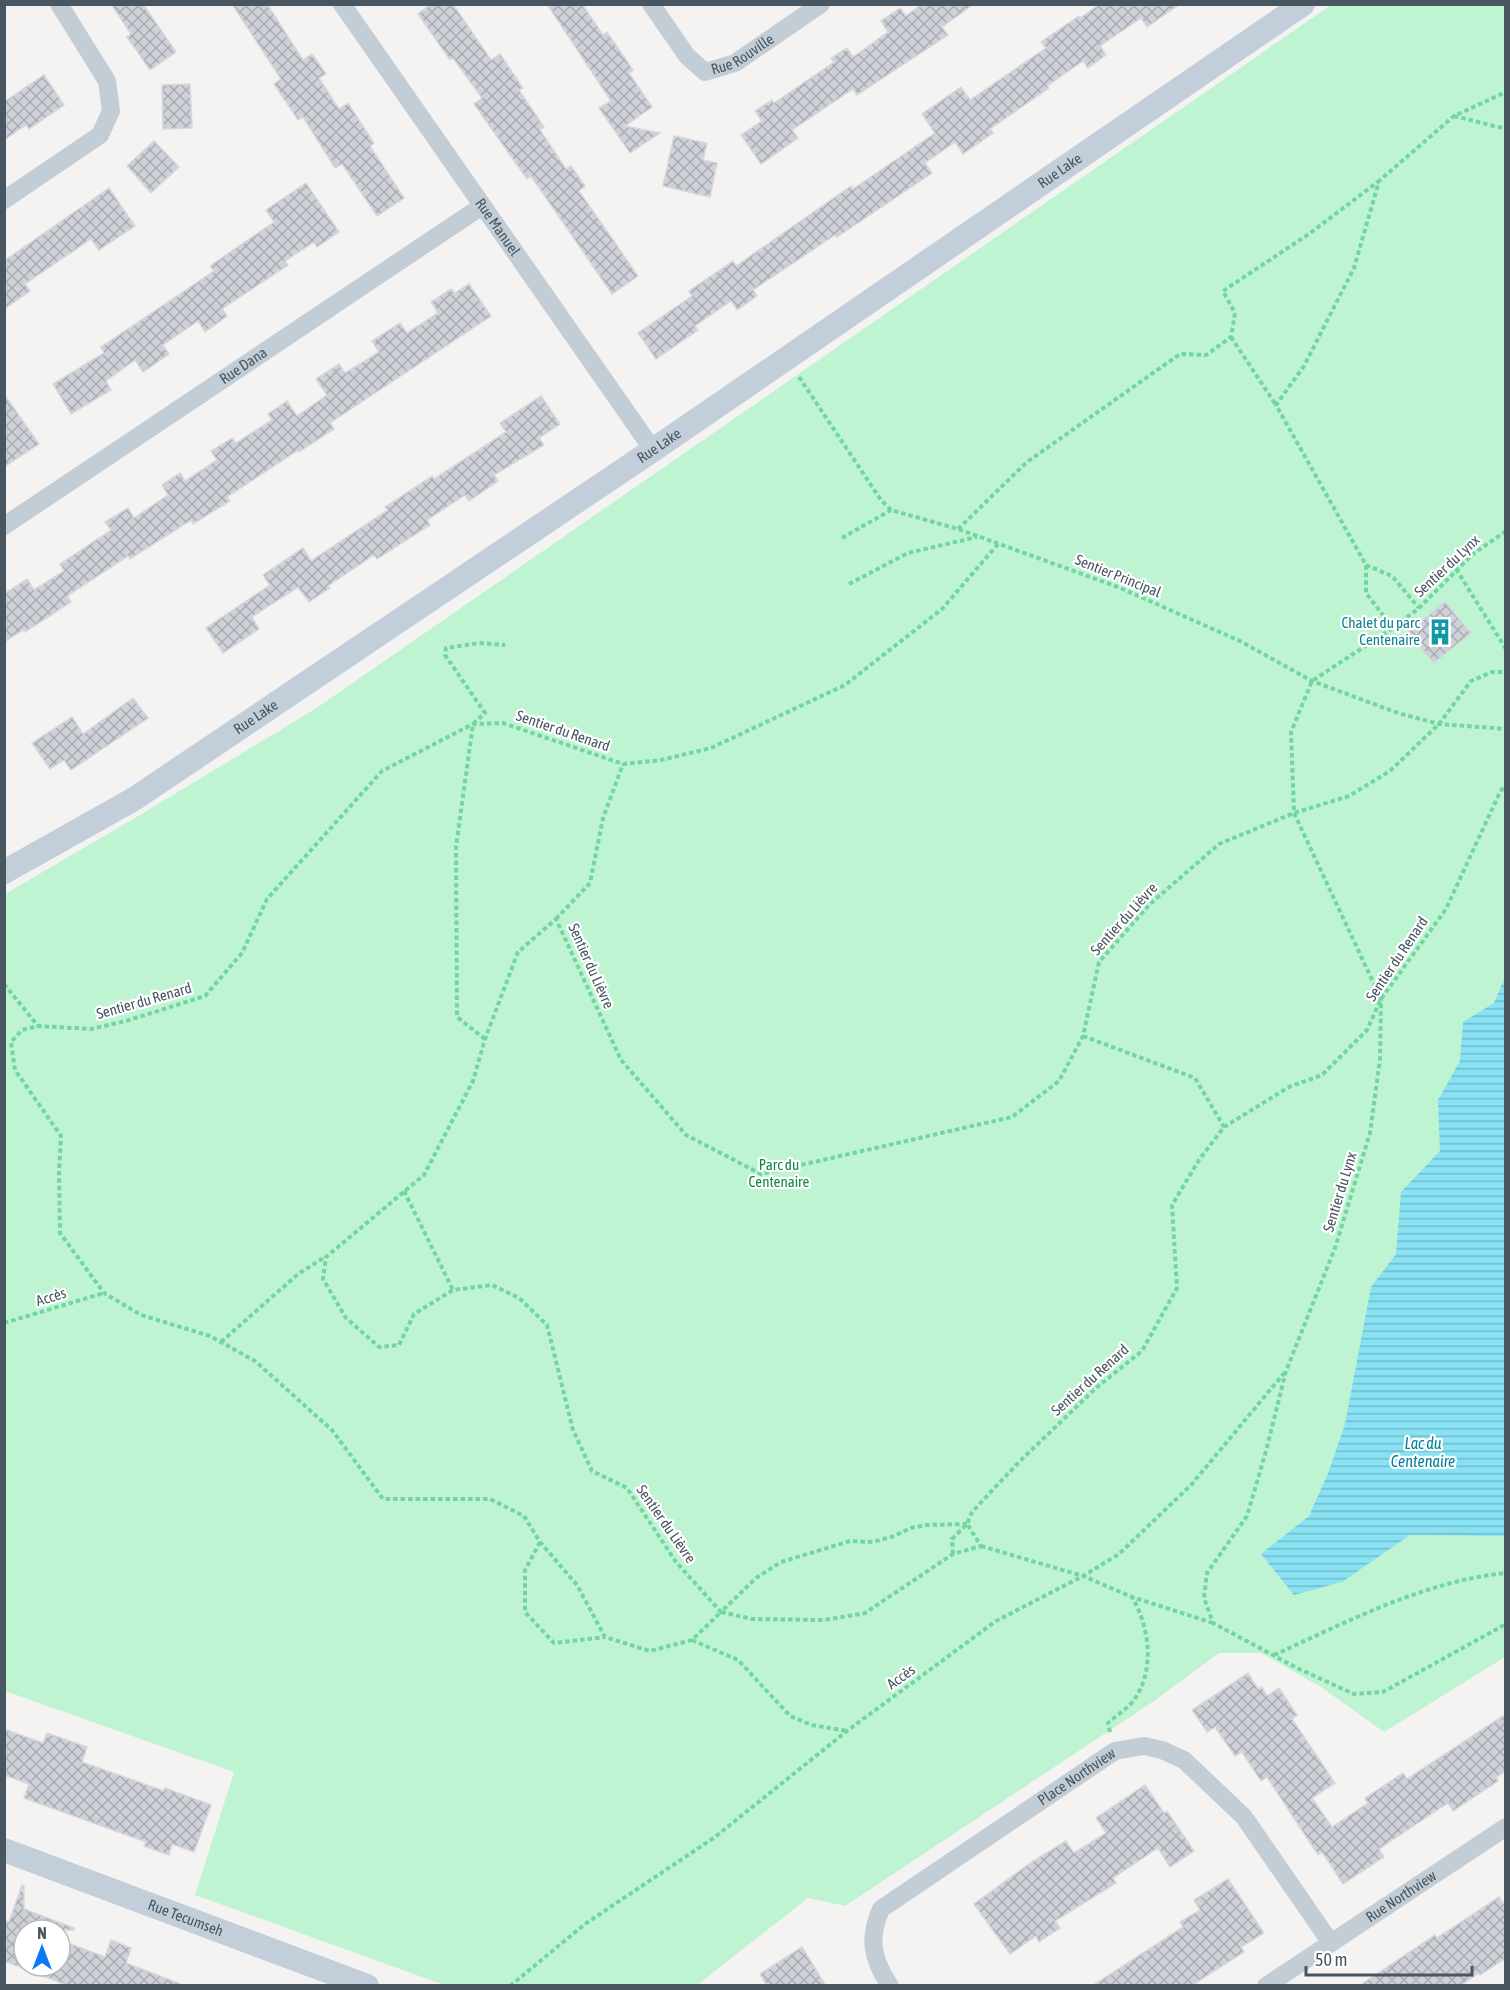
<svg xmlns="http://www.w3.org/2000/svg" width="1510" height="1990" font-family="'Asap Condensed',sans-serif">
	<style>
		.park { fill: #bff4d2 }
		.water { fill: url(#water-rules) }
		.building { fill: url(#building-cross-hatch); stroke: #d6d8de; stroke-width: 1.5 }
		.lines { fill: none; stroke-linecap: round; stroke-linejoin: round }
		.path { stroke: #73d6a2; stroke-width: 4; stroke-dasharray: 4.5 3; stroke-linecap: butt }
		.street { stroke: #c2cdd5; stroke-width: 18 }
		.secondary { stroke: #c2ceda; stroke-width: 24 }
		.labels { text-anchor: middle; stroke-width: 4.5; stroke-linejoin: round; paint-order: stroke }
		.street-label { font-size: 15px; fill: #485662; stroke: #fff }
		.culture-label { font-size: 15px; fill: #0d838f; stroke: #fff; text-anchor: end }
		.park-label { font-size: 15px; fill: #0f8747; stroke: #fff }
		.water-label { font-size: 16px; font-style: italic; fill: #037f9b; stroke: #fff }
	</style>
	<defs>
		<pattern id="water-rules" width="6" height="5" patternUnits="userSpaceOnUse" patternTransform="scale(1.5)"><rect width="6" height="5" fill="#88e2f4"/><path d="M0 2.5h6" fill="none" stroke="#71bac9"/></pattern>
		<pattern id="building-cross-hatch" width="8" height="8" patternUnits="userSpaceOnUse" patternTransform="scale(1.5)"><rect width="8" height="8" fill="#ced1d8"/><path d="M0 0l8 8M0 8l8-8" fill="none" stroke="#a9acb3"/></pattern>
	</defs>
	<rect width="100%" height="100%" fill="#f5f2f2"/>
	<!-- park -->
	<polygon class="park" points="1331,5 1505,5 1505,1657 1384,1732 1321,1687 1261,1653 1219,1653 1154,1701 845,1906 808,1898 696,1986 444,1985 195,1895 234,1772 5,1691 5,894 135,818 315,709"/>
	<!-- water -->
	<polygon class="water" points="1505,977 1505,1536 1410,1535 1342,1582 1294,1595 1261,1554 1309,1516 1329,1471 1345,1424 1371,1287 1396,1254 1401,1192 1440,1151 1438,1100 1460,1061 1463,1022 1494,1003"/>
	<!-- building -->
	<g class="building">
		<polygon points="111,4 143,4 176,52 150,70 127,37 131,34"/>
		<polygon points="232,4 267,4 303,60 312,54 326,74 319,78 339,109 348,103 374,143 370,146 404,198 377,216 342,164 335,168 303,117 298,120 274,84 281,79"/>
		<polygon points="431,4 453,4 491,60 500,54 523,88 519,90 544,127 540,130 566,169 571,166 585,186 579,191 638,276 612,294 531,176 527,179 474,104 482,98 453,58 450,60 418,14"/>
		<polygon points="547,4 582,4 603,35 607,32 633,70 629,73 652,107 625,126 660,133 630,153 599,108 611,101"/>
		<polygon points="922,4 974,4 942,27 948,35 857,95 853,89 792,130 798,138 761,164 741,135 762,121 755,111 772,100 774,103 834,62 831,58 847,48 853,57 888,32 881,21 900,8 906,16"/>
		<polygon points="1100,4 1180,4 1147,27 1141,18 1100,46 1106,55 1088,68 1083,61 1047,86 1049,88 990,129 993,133 963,154 955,142 925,163 932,173 837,237 835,235 753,290 757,296 737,310 731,301 695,326 698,330 656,359 638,333 692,296 689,291 733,261 736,266 851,186 853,189 935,133 922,114 961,87 970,100 1046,48 1041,42 1079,16 1080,18"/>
		<polygon points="44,75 64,105 29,129 26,125 4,140 4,102"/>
		<polygon points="190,84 192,128 163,129 162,85"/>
		<polygon points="674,136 707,143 703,160 717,163 710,197 663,186"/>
		<polygon points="154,141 179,167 151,193 127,166"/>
		<polygon points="306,183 339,232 317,247 314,242 285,261 288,265 222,309 227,316 205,332 198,321 163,345 169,354 143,372 135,360 106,381 111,390 71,414 53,384 104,353 101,347 214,271 210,266 274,222 266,210"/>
		<polygon points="109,188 135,226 99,250 91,239 25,284 30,291 4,309 4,261"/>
		<polygon points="469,284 491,316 330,423 334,429 299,452 298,450 227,497 230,501 193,524 191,520 130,559 128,556 67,596 71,602 25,632 23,630 4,642 4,594 27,579 34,590 64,571 60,564 111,530 105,522 128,508 134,518 168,495 162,485 180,473 185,481 217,460 211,451 232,438 236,443 272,420 268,414 287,401 297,416 327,395 316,379 339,364 345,373 379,352 372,341 400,323 407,333 438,313 431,302 451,289 455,293"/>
		<polygon points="4,394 39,444 4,467"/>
		<polygon points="541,396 560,424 539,438 544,445 494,475 498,481 469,501 465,495 427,520 430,525 377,559 374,555 328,586 330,588 309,602 298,587 252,617 259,629 223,653 206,628 270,585 263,575 303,548 311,561 388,510 385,507 432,476 434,479 506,432 500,423"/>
		<polygon points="1445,602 1471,633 1434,663 1408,632"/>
		<polygon points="133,698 148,718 71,770 64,760 50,769 32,743 72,717 83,734"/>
		<polygon points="1248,1673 1258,1689 1262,1687 1267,1696 1279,1688 1297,1715 1292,1719 1335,1783 1312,1798 1332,1827 1368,1803 1365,1798 1403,1773 1407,1779 1506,1714 1506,1771 1496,1777 1498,1781 1453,1811 1448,1803 1379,1849 1384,1857 1343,1884 1322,1852 1318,1855 1267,1777 1261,1781 1242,1752 1235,1756 1215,1727 1207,1732 1192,1710"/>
		<polygon points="4,1729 43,1743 47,1733 87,1747 82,1762 164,1791 165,1788 211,1805 194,1852 172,1844 169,1855 144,1846 146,1842 24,1798 29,1784 4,1775"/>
		<polygon points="1145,1785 1164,1813 1167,1811 1194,1851 1170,1867 1158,1848 1113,1878 1116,1883 1055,1921 1060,1928 1039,1942 1036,1936 1010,1954 974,1904 1033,1861 1066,1841 1074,1853 1106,1833 1096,1818"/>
		<polygon points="1228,1879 1264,1933 1241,1947 1244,1952 1191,1986 1092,1986 1183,1927 1180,1922 1200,1910 1194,1900"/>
		<polygon points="22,1885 24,1886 24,1909 74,1928 74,1930 24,1930 24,1966 60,1966 60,1940 105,1957 111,1940 131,1948 126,1963 181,1984 181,1986 69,1986 4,1961 4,1920 9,1922"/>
		<polygon points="1499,1897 1506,1907 1506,1958 1480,1975 1479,1973 1460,1986 1359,1986 1435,1935 1437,1938"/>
		<polygon points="802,1947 826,1986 767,1986 760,1974"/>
	</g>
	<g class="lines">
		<!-- path -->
		<g class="path">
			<polyline points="1454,116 1506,129"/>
			<polyline points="1231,337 1276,405"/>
			<polyline points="799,377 881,500 891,510 958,529 1118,587 1240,641 1312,681 1398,713 1439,724 1506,729"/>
			<polyline points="958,529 1027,462 1180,354 1206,355 1231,337 1235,313 1223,291 1309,234 1379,181"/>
			<polyline points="1506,531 1473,554 1419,608 1393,628 1312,681 1291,732 1294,813 1381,999 1380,1059 1370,1133 1335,1248 1286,1371 1266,1451 1247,1516 1207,1573 1204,1598 1213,1623 1299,1669 1354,1694 1383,1692 1506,1624"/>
			<polyline points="842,538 891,510"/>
			<polyline points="998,544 942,609 845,685 711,748 661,760 623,764 503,723 473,724 382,771 267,899 242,953 205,996 126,1021 91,1029 38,1026 22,1030 11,1042 15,1070 61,1136 59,1172 60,1233 104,1293 141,1315 210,1336 255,1361 332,1430 383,1499 490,1499 524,1516 540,1542 577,1585 605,1637 650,1651 692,1640 721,1612 752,1619 824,1620 865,1613 953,1554 981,1546 967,1524 972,1512 1019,1462 1096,1388 1142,1351 1177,1288 1172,1205 1199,1160 1224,1127 1289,1087 1322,1075 1367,1030 1381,999 1446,909 1500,792 1506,784"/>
			<polyline points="1366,565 1392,576 1419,608"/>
			<polyline points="1456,569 1506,649"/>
			<polyline points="849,584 908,553 977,537"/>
			<polyline points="1393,628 1366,593 1366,565 1276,405 1304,366 1354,268 1379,181 1454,116 1506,92"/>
			<polyline points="556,919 590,883 603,818 623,764"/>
			<polyline points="4,984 38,1026"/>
			<polyline points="1083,1036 1195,1078 1224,1127"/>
			<polyline points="485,1039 457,1017 456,847 473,724 485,713 445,655 446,648 479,643 505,645"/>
			<polyline points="404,1191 453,1290"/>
			<polyline points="4,1323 104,1293"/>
			<polyline points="221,1342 298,1274 325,1257"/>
			<polyline points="967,1524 926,1525 911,1528 894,1536 873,1542 850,1541 781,1562 756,1578 721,1612 676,1562 627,1488 592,1471 573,1430 547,1325 519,1298 492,1285 453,1290 414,1314 399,1345 379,1347 346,1318 323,1279 326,1257 424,1175 473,1081 485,1039 518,952 556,919 621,1060 686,1135 761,1174 1012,1117 1059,1081 1083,1036 1099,962 1150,904 1219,844 1294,813 1349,796 1390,771 1439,724 1471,681 1492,672 1506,672"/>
			<polyline points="540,1542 525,1570 525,1612 554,1643 605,1637"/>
			<polyline points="981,1546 1083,1576 1132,1597 1213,1623"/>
			<polyline points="953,1554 952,1539 966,1525"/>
			<polyline points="692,1640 738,1660 790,1716 812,1725 847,1731"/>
			<path d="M 1274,1655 C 1347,1622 1424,1581 1506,1573"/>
			<path d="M 1110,1732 L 1108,1723 C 1117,1715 1130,1707 1136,1697 C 1155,1667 1149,1626 1132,1597"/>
			<polyline points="510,1986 585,1924 715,1837 847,1731 996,1621 1083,1576 1119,1554 1192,1484 1285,1372"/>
		</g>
		<!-- street -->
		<g class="street">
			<path id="s1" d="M 342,4 L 653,450"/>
			<path id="s2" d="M 651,4 L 687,56 L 705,72 L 735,63 L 821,4"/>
			<polyline points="4,200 100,135 111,111 107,81 59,4"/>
			<path id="s3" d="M 4,526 L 482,206"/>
			<path id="s4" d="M 890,1986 C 872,1959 868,1938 881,1909 L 1115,1751 L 1144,1746 L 1162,1750 L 1184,1760 L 1244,1817 L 1331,1943"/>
			<path id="s5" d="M 1266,1986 L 1506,1827"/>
		</g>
		<!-- secondary -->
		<g class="secondary">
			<path id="s6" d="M 4,872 L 134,799 L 653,450 L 1303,4"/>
			<path id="s7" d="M 4,1850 L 367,1986"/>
		</g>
	</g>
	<!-- icons -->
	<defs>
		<g id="building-bare" transform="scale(2.07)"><path d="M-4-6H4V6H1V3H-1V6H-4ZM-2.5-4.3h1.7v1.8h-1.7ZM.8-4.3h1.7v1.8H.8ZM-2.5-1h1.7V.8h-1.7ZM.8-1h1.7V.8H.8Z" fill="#0f9aa8" stroke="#fff" stroke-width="2.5" paint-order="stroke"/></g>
	</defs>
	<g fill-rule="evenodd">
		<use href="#building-bare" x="1440" y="632"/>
	</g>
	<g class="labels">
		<!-- street labels -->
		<g class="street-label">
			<text dy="5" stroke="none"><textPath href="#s2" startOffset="129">Rue Rouville</textPath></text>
			<text dy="5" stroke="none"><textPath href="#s6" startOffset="1268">Rue Lake</textPath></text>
			<text dy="5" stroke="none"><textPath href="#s1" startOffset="272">Rue Manuel</textPath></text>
			<text dy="5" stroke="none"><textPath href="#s3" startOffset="288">Rue Dana</textPath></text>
			<text dy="5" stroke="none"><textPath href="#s6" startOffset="782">Rue Lake</textPath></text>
			<text transform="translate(1447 566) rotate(-43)" y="5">Sentier du Lynx</text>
			<text transform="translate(1118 576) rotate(22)" y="5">Sentier Principal</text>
			<text dy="5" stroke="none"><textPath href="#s6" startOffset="296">Rue Lake</textPath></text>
			<text transform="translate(563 731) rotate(19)" y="5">Sentier du Renard</text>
			<text transform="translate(1124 919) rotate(-48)" y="5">Sentier du Lièvre</text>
			<text transform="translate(1397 959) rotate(-56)" y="5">Sentier du Renard</text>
			<text transform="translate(591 966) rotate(66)" y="5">Sentier du Lièvre</text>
			<text transform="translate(144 1001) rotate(-16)" y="5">Sentier du Renard</text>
			<text transform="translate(1340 1192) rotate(-73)" y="5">Sentier du Lynx</text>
			<text transform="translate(51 1297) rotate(-17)" y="5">Accès</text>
			<text transform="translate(1090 1380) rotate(-42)" y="5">Sentier du Renard</text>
			<text transform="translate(666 1524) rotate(55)" y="5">Sentier du Lièvre</text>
			<text transform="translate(901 1677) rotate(-36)" y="5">Accès</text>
			<text dy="5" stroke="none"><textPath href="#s4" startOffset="318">Place Northview</textPath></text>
			<text dy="5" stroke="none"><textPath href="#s5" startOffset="162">Rue Northview</textPath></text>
			<text dy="5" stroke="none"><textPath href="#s7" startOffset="194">Rue Tecumseh</textPath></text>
		</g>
		<!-- culture labels -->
		<g class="culture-label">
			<text x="1420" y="628">Chalet du parc<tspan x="1420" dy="17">Centenaire</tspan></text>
		</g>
		<!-- park labels -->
		<g class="park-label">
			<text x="779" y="1170">Parc du<tspan x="779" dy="17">Centenaire</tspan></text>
		</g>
		<!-- water labels -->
		<g class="water-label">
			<text x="1423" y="1449">Lac du<tspan x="1423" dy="18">Centenaire</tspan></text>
		</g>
	</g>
	<!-- border -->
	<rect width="1510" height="1990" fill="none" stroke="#485662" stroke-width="12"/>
	<!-- north arrow -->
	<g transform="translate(42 1948)"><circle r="28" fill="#ffffff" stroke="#b6bbc0" stroke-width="1.5"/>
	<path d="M0-4.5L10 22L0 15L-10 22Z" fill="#0a79f6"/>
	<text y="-9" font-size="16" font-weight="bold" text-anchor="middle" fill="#485662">N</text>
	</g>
	<!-- scale -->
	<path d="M1306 1966v9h166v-9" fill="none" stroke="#485662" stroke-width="3"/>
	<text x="1315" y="1966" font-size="18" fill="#485662" stroke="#ffffff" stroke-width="4.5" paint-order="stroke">50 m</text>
</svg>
